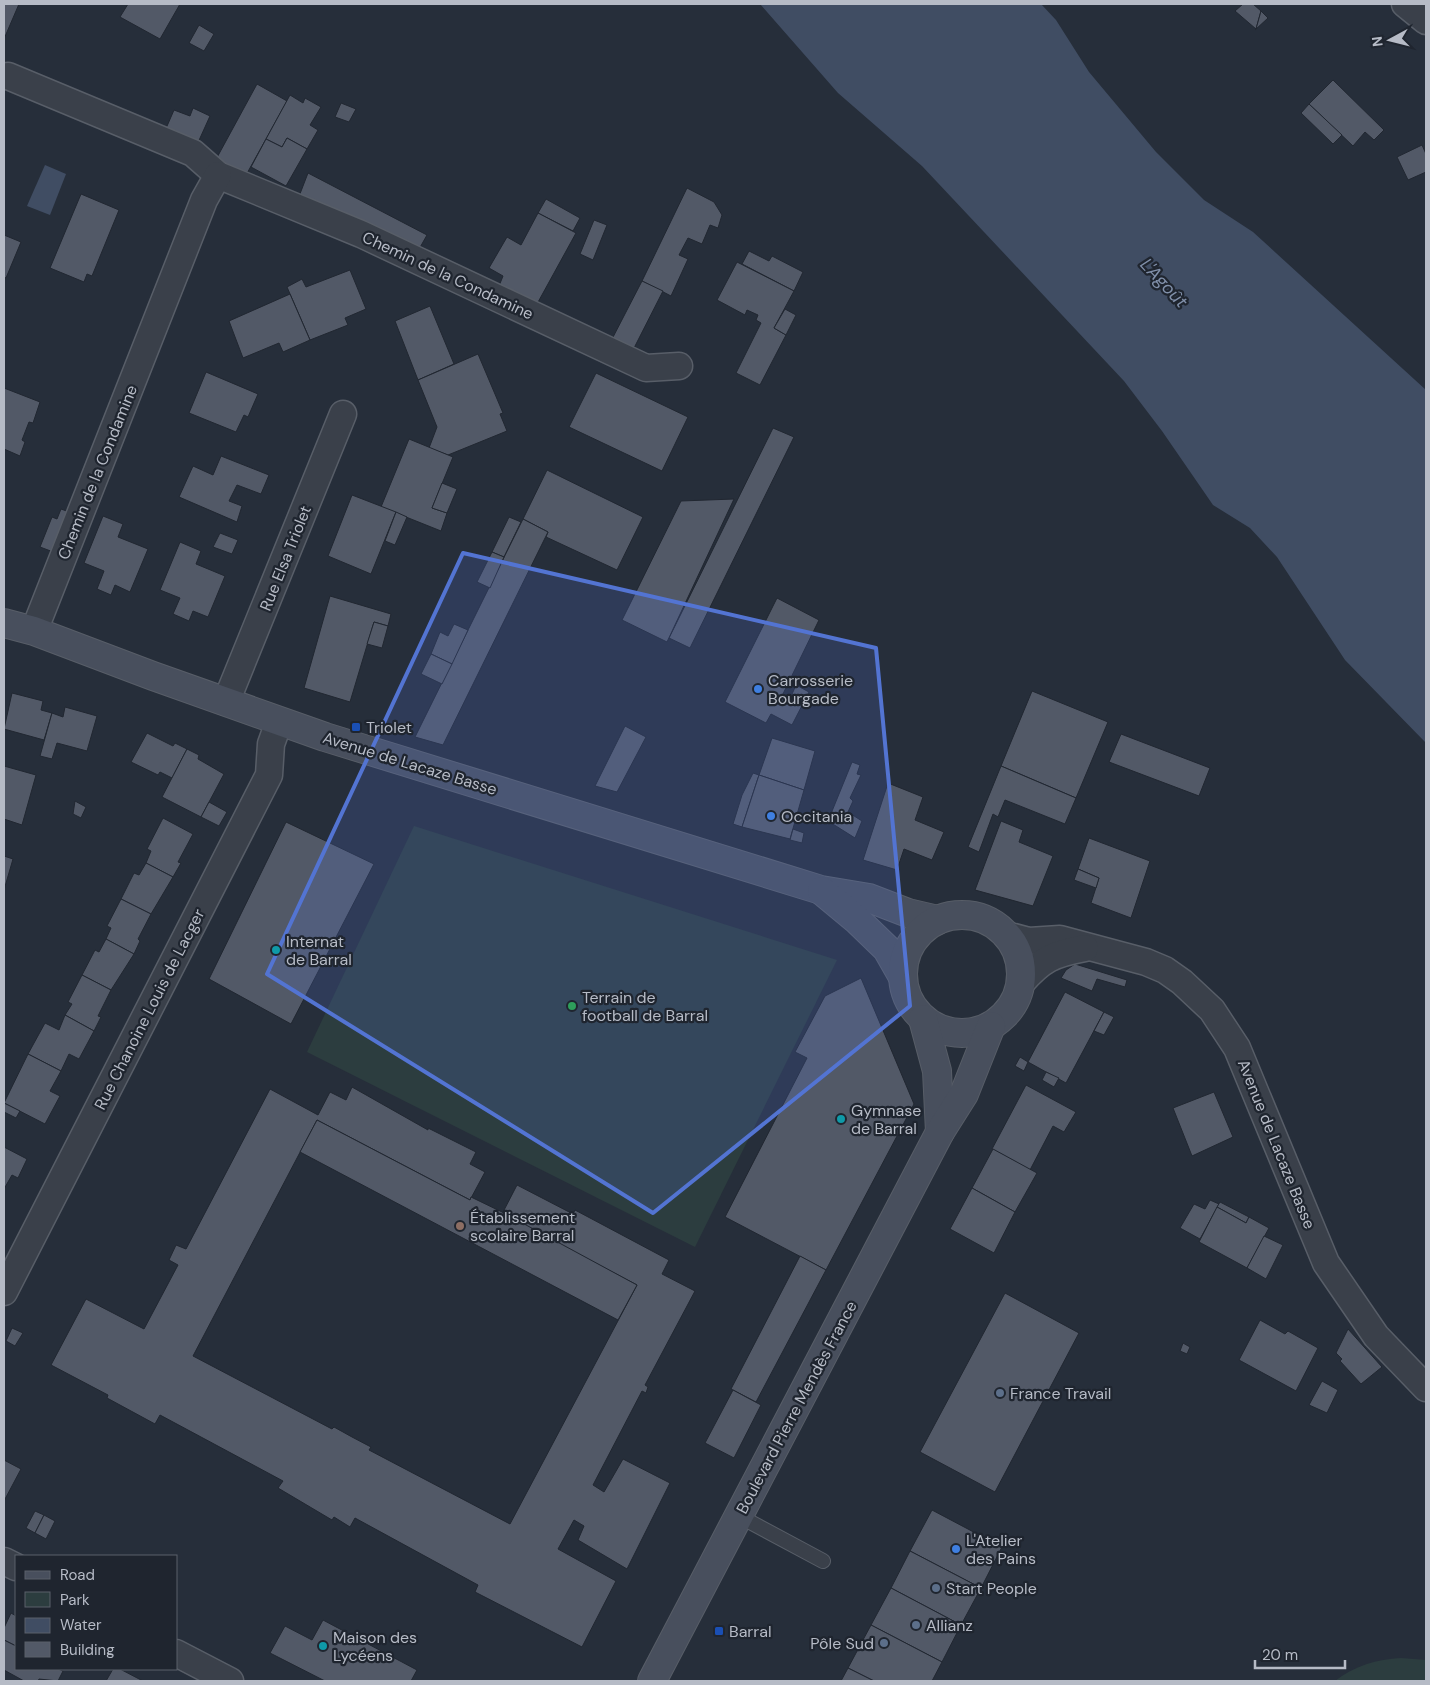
<svg xmlns="http://www.w3.org/2000/svg" width="1430" height="1685" font-family="'DM Sans',sans-serif">
	<style>
		.green { fill: #2c3d3f }
		.water { fill: #404d63 }
		.building { fill: #525967; stroke: #212731 }
		.lines { fill: none; stroke-linecap: round; stroke-linejoin: round }
		.service-casing { stroke: #585e68; stroke-width: 16 }
		.minor-casing { stroke: #585e68; stroke-width: 29 }
		.secondary-casing { stroke: #585e68; stroke-width: 30 }
		.service { stroke: #3a404a; stroke-width: 14 }
		.minor { stroke: #3a404a; stroke-width: 26 }
		.secondary { stroke: #484f5d; stroke-width: 28 }
		.marked { fill: #5374d2; fill-opacity: 0.2; stroke: #5374d2; stroke-width: 4; stroke-linejoin: round }
		.shop-dot { fill: #3f7fe0; stroke: #1f252f; stroke-width: 2 }
		.transit-dot { fill: #1a4fb4; stroke: #1f252f; stroke-width: 2 }
		.culture-dot { fill: #0f9aa8; stroke: #1f252f; stroke-width: 2 }
		.leisure-dot { fill: #2e9e5b; stroke: #1f252f; stroke-width: 2 }
		.education-dot { fill: #8d6e63; stroke: #1f252f; stroke-width: 2 }
		.service-dot { fill: #5c6f8a; stroke: #1f252f; stroke-width: 2 }
		.labels { text-anchor: middle; stroke-width: 4.5; stroke-linejoin: round; paint-order: stroke }
		.street-label { font-size: 16px; fill: #b6bbc6; stroke: #1f252f }
		.poi-label { font-size: 16px; fill: #b6bbc6; stroke: #1f252f; text-anchor: start }
		.water-label { font-size: 18px; font-style: italic; fill: #8190aa; stroke: #1f252f }
	</style>
	<rect width="100%" height="100%" fill="#262e3a"/>
	<!-- green -->
	<g class="green">
		<polygon points="414,826 837,960 695,1247 307,1052"/>
		<path d="M 1401,1658 L 1426,1660 L 1426,1681 L 1335,1681 C 1354,1666 1377,1659 1401,1658 Z"/>
	</g>
	<!-- water -->
	<g class="water">
		<polygon points="760,4 1041,4 1056,20 1089,72 1156,152 1204,200 1253,232 1426,390 1426,743 1345,660 1277,557 1250,528 1213,505 1162,431 1124,381 922,166 838,93"/>
		<polygon points="45,165 66,174 50,215 27,206"/>
	</g>
	<!-- building -->
	<g class="building">
		<polygon points="4,4 19,4 4,39"/>
		<polygon points="128,4 180,4 160,39 120,17"/>
		<polygon points="1243,4 1253,4 1261,11 1256,29 1235,11"/>
		<polygon points="1261,11 1268,18 1255,30 1256,29"/>
		<polygon points="199,25 214,34 204,51 189,43"/>
		<polygon points="1333,80 1384,130 1374,140 1365,132 1353,146 1309,104"/>
		<polygon points="257,84 287,101 245,177 214,163"/>
		<polygon points="290,95 303,103 305,98 321,107 310,125 318,130 307,149 287,138 282,147 266,139"/>
		<polygon points="341,103 356,109 349,122 335,117"/>
		<polygon points="1309,104 1342,135 1333,144 1301,113"/>
		<polygon points="193,108 210,116 196,147 164,133 174,110 190,116"/>
		<polygon points="287,138 307,149 286,186 251,167 266,139 282,147"/>
		<polygon points="1422,145 1426,154 1426,172 1408,180 1397,157"/>
		<polygon points="308,173 427,235 418,251 298,199"/>
		<polygon points="687,188 714,202 722,215 718,228 710,225 702,244 688,238 679,255 688,259 671,296 642,281"/>
		<polygon points="81,194 119,210 92,276 87,274 84,282 50,268"/>
		<polygon points="546,199 580,218 573,231 538,213"/>
		<polygon points="538,213 576,233 537,304 499,286 503,276 489,268 507,237 521,245"/>
		<polygon points="594,220 607,225 593,260 580,254"/>
		<polygon points="4,235 21,242 6,278 4,277"/>
		<polygon points="749,251 769,261 772,256 803,272 794,291 742,264"/>
		<polygon points="737,262 794,291 774,328 786,335 760,385 736,373 761,323 756,320 758,315 747,310 745,315 717,300"/>
		<polygon points="350,270 366,309 345,318 348,325 310,340 287,287 302,279 306,287"/>
		<polygon points="642,281 663,291 632,352 611,341"/>
		<polygon points="290,294 310,340 283,352 279,343 243,358 229,321"/>
		<polygon points="430,306 454,364 418,380 395,321"/>
		<polygon points="785,309 796,315 786,335 774,328"/>
		<polygon points="478,354 503,413 500,414 507,431 448,455 429,448 437,427 418,380"/>
		<polygon points="206,372 258,394 248,417 244,415 236,432 189,413"/>
		<polygon points="596,373 688,417 662,471 569,427"/>
		<polygon points="4,388 40,402 33,423 29,422 22,440 25,442 20,456 4,449"/>
		<polygon points="773,428 794,437 690,648 669,638"/>
		<polygon points="409,439 453,457 432,508 447,513 441,531 381,507"/>
		<polygon points="221,456 269,475 261,494 237,485 229,501 242,506 237,522 179,497 193,466 213,475"/>
		<polygon points="547,470 643,517 617,570 546,537 548,532 523,519"/>
		<polygon points="442,483 457,489 447,513 432,508"/>
		<polygon points="352,495 396,512 371,574 328,556"/>
		<polygon points="734,499 667,642 622,620 681,501"/>
		<polygon points="61,509 72,513 56,553 40,547 52,517 57,519"/>
		<polygon points="396,512 407,517 395,545 385,541"/>
		<polygon points="103,516 123,524 118,537 148,549 130,592 115,585 111,595 97,589 104,571 84,563"/>
		<polygon points="509,517 521,522 504,557 492,552"/>
		<polygon points="523,519 548,532 443,745 415,737"/>
		<polygon points="220,533 238,540 232,554 213,547"/>
		<polygon points="180,542 201,551 196,564 225,576 208,617 193,611 189,621 173,614 180,598 160,590"/>
		<polygon points="492,552 504,557 490,588 477,582"/>
		<polygon points="330,596 391,614 388,626 374,622 350,702 304,688"/>
		<polygon points="777,598 819,620 781,698 789,701 796,685 809,692 792,725 771,714 766,723 725,702"/>
		<polygon points="374,622 388,626 382,648 367,644"/>
		<polygon points="454,624 468,630 452,664 431,654 440,632 448,636"/>
		<polygon points="431,654 452,664 442,684 421,674"/>
		<polygon points="1032,691 1108,722 1076,798 1001,766"/>
		<polygon points="12,693 43,701 41,710 52,713 44,740 4,729"/>
		<polygon points="65,707 97,716 87,751 57,743 52,759 40,756 52,713 63,717"/>
		<polygon points="625,726 646,737 617,792 595,786"/>
		<polygon points="147,733 173,746 175,743 187,749 172,778 160,772 158,775 131,762"/>
		<polygon points="1121,734 1210,768 1199,796 1109,762"/>
		<polygon points="772,738 815,751 804,790 759,775"/>
		<polygon points="187,749 199,755 198,759 224,774 201,817 162,797"/>
		<polygon points="852,762 860,765 857,774 861,775 850,798 853,801 848,812 862,821 855,838 828,821"/>
		<polygon points="4,766 36,775 22,825 4,819"/>
		<polygon points="1001,766 1076,798 1065,824 1005,800 998,817 993,814 979,852 968,847"/>
		<polygon points="753,773 759,775 742,827 733,824 742,795"/>
		<polygon points="759,775 804,790 790,839 742,827"/>
		<polygon points="888,783 923,797 915,820 944,832 932,860 904,849 897,870 863,860"/>
		<polygon points="75,801 86,807 81,818 73,814"/>
		<polygon points="209,802 227,812 219,826 201,817"/>
		<polygon points="163,818 193,834 178,862 181,863 173,877 146,863 151,851 147,849"/>
		<polygon points="1001,821 1023,830 1019,842 1053,856 1033,906 975,890"/>
		<polygon points="286,822 374,864 291,1024 209,979"/>
		<polygon points="793,829 804,833 802,843 790,840"/>
		<polygon points="1089,838 1150,861 1131,918 1091,903 1099,878 1078,869"/>
		<polygon points="4,856 13,859 4,890"/>
		<polygon points="146,863 173,877 151,914 121,899 134,873 139,875"/>
		<polygon points="1078,869 1099,878 1096,888 1074,880"/>
		<polygon points="121,899 151,914 138,939 140,941 134,954 106,939 111,928 107,926"/>
		<polygon points="106,939 134,954 111,990 82,975 95,950 99,952"/>
		<polygon points="1075,964 1127,980 1125,987 1097,979 1092,991 1061,978 1066,970"/>
		<polygon points="82,975 111,990 98,1016 101,1017 94,1031 65,1015 72,1004 68,1002"/>
		<polygon points="861,978 914,1104 826,1270 725,1217 807,1058 795,1052 825,996"/>
		<polygon points="1065,992 1104,1012 1066,1083 1028,1062"/>
		<polygon points="1104,1012 1114,1017 1104,1035 1094,1031"/>
		<polygon points="65,1015 94,1031 79,1059 69,1054 61,1071 28,1054 45,1023 59,1030"/>
		<polygon points="28,1054 61,1071 50,1091 60,1096 45,1124 4,1103"/>
		<polygon points="1020,1057 1028,1062 1024,1071 1015,1066"/>
		<polygon points="1046,1072 1059,1078 1054,1087 1042,1080"/>
		<polygon points="1026,1085 1076,1112 1064,1132 1053,1126 1030,1170 992,1149"/>
		<polygon points="352,1087 428,1130 428,1128 476,1152 470,1164 485,1172 470,1200 317,1120 193,1356 332,1429 334,1427 352,1437 371,1447 369,1450 510,1524 637,1285 502,1214 517,1185 573,1214 575,1210 669,1260 662,1274 695,1291 645,1385 648,1387 646,1393 642,1391 593,1485 604,1492 623,1459 670,1483 627,1569 578,1540 584,1526 574,1520 558,1549 616,1581 582,1647 475,1592 478,1585 355,1518 350,1527 334,1517 332,1520 278,1488 283,1481 160,1415 155,1424 107,1398 108,1395 51,1365 86,1299 144,1329 178,1265 169,1260 176,1245 186,1249 270,1089 318,1115 330,1092 346,1100"/>
		<polygon points="1214,1092 1233,1137 1192,1156 1173,1108"/>
		<polygon points="4,1103 20,1111 16,1118 4,1112"/>
		<polygon points="317,1120 470,1200 471,1197 502,1212 637,1285 618,1320 300,1152"/>
		<polygon points="4,1147 27,1159 18,1178 12,1175 4,1189"/>
		<polygon points="993,1149 1037,1173 1015,1212 972,1188"/>
		<polygon points="972,1188 1015,1212 994,1253 950,1229"/>
		<polygon points="1210,1200 1219,1204 1200,1239 1180,1228 1194,1204 1205,1209"/>
		<polygon points="1220,1202 1249,1217 1246,1223 1217,1207"/>
		<polygon points="1217,1207 1246,1223 1249,1217 1269,1228 1247,1268 1199,1242"/>
		<polygon points="1264,1236 1283,1245 1266,1279 1247,1268"/>
		<polygon points="800,1256 826,1270 756,1402 731,1389"/>
		<polygon points="1005,1293 1079,1333 995,1492 920,1452"/>
		<polygon points="1260,1320 1285,1334 1288,1331 1318,1348 1296,1391 1239,1360"/>
		<polygon points="12,1328 23,1333 15,1346 6,1341"/>
		<polygon points="1348,1329 1382,1367 1361,1384 1340,1361 1342,1359 1336,1353"/>
		<polygon points="1183,1343 1190,1347 1187,1354 1180,1351"/>
		<polygon points="1322,1381 1338,1390 1327,1413 1309,1405"/>
		<polygon points="733,1390 761,1405 734,1458 705,1443"/>
		<polygon points="4,1460 21,1469 4,1501"/>
		<polygon points="932,1510 1002,1547 981,1588 910,1551"/>
		<polygon points="35,1511 44,1515 35,1533 26,1528"/>
		<polygon points="44,1515 55,1521 46,1539 35,1533"/>
		<polygon points="910,1551 981,1588 961,1625 891,1588"/>
		<polygon points="891,1588 961,1625 942,1662 871,1625"/>
		<polygon points="11,1613 16,1616 16,1646 4,1640 4,1628"/>
		<polygon points="323,1620 417,1670 411,1681 325,1681 270,1653 285,1626 312,1640"/>
		<polygon points="871,1625 942,1662 932,1681 874,1681 848,1668"/>
		<polygon points="4,1640 16,1646 16,1669 58,1669 63,1671 58,1681 39,1679 38,1681 24,1681 4,1670"/>
		<polygon points="848,1668 874,1681 841,1681"/>
		<polygon points="113,1669 120,1669 143,1681 106,1681"/>
	</g>
	<g class="lines">
		<!-- service casing -->
		<g class="service-casing">
			<polyline id="service" points="739,1516 823,1561"/>
		</g>
		<!-- minor casing -->
		<g class="minor-casing">
			<g id="minor">
				<polyline points="1405,4 1426,21"/>
				<polyline points="8,76 193,153 218,175 361,234 646,368 679,366"/>
				<polyline points="34,631 204,200 218,175"/>
				<polyline points="226,702 343,414"/>
				<polyline points="1006,935 1029,941 1060,939 1146,962 1165,970 1182,982 1212,1010 1237,1048 1326,1263 1376,1336 1426,1388"/>
				<path d="M 1021,983 C 1042,959 1053,954 1085,948"/>
				<polyline points="4,1292 269,775 271,744 279,722"/>
				<polyline points="4,1561 16,1567"/>
				<polyline points="176,1653 230,1681"/>
			</g>
		</g>
		<!-- secondary casing -->
		<g class="secondary-casing">
			<g id="secondary">
				<polyline points="4,623 34,631 153,676 325,737 821,890 869,898 908,913 938,920"/>
				<polyline points="822,891 857,920 887,949 903,977"/>
				<circle cx="962" cy="974" r="59"/>
				<polyline points="923,1019 937,1071 940,1132"/>
				<polyline points="652,1681 940,1132 964,1094 991,1026"/>
			</g>
		</g>
		<!-- service -->
		<use href="#service" class="service"/>
		<!-- minor -->
		<use href="#minor" class="minor"/>
		<!-- secondary -->
		<use href="#secondary" class="secondary"/>
	</g>
	<!-- marked area -->
	<path class="marked" d="M 463,553 L 876,648 L 910,1006 L 653,1213 L 267,974 Z"/>
	<!-- markers -->
	<g class="shop-dot">
		<circle cx="758" cy="689" r="5"/>
		<circle cx="771" cy="816" r="5"/>
		<circle cx="956" cy="1549" r="5"/>
	</g>
	<g class="transit-dot">
		<rect x="351" y="722" width="10" height="10" rx="2.5"/>
		<rect x="714" y="1626" width="10" height="10" rx="2.5"/>
	</g>
	<g class="culture-dot">
		<circle cx="276" cy="950" r="5"/>
		<circle cx="841" cy="1119" r="5"/>
		<circle cx="323" cy="1646" r="5"/>
	</g>
	<circle class="leisure-dot" cx="572" cy="1006" r="5"/>
	<circle class="education-dot" cx="460" cy="1226" r="5"/>
	<g class="service-dot">
		<circle cx="1000" cy="1393" r="5"/>
		<circle cx="936" cy="1588" r="5"/>
		<circle cx="916" cy="1625" r="5"/>
		<circle cx="884" cy="1643" r="5"/>
	</g>
	<g class="labels">
		<!-- street labels -->
		<g class="street-label">
			<text transform="translate(448 275) rotate(25)" y="6">Chemin de la Condamine</text>
			<text transform="translate(97 472) rotate(-68)" y="6">Chemin de la Condamine</text>
			<text transform="translate(285 558) rotate(-68)" y="6">Rue Elsa Triolet</text>
			<text transform="translate(410 763) rotate(17)" y="6">Avenue de Lacaze Basse</text>
			<text transform="translate(149 1009) rotate(-63)" y="6">Rue Chanoine Louis de Lacger</text>
			<text transform="translate(1277 1144) rotate(68)" y="6">Avenue de Lacaze Basse</text>
			<text transform="translate(796 1407) rotate(-62)" y="6">Boulevard Pierre Mendès France</text>
		</g>
		<!-- poi labels -->
		<g class="poi-label">
			<text x="768" y="686">Carrosserie<tspan x="768" dy="18">Bourgade</tspan></text>
			<text x="366" y="733">Triolet</text>
			<text x="781" y="822">Occitania</text>
			<text x="286" y="947">Internat<tspan x="286" dy="18">de Barral</tspan></text>
			<text x="582" y="1003">Terrain de<tspan x="582" dy="18">football de Barral</tspan></text>
			<text x="851" y="1116">Gymnase<tspan x="851" dy="18">de Barral</tspan></text>
			<text x="470" y="1223">Établissement<tspan x="470" dy="18">scolaire Barral</tspan></text>
			<text x="1010" y="1399">France Travail</text>
			<text x="966" y="1546">L'Atelier<tspan x="966" dy="18">des Pains</tspan></text>
			<text x="946" y="1594">Start People</text>
			<text x="926" y="1631">Allianz</text>
			<text x="729" y="1637">Barral</text>
			<text x="333" y="1643">Maison des<tspan x="333" dy="18">Lycéens</tspan></text>
			<text x="874" y="1649" text-anchor="end">Pôle Sud</text>
		</g>
		<!-- water labels -->
		<g class="water-label">
			<text transform="translate(1164 283) rotate(47)" y="6">L'Agoût</text>
		</g>
	</g>
	<!-- border -->
	<rect width="1430" height="1685" fill="none" stroke="#b6bbc6" stroke-width="10"/>
	<!-- legend -->
	<rect x="15" y="1555" width="162" height="115" fill="#1f252f" stroke="#5b616b"/>
	<rect x="25" y="1571" width="25" height="8" fill="#484f5d" stroke="#5b616b"/>
	<text x="60" y="1580" font-size="15" fill="#b6bbc6">Road</text>
	<rect x="25" y="1592" width="25" height="15" fill="#2c3d3f" stroke="#5b616b"/>
	<text x="60" y="1605" font-size="15" fill="#b6bbc6">Park</text>
	<rect x="25" y="1618" width="25" height="15" fill="#404d63" stroke="#5b616b"/>
	<text x="60" y="1630" font-size="15" fill="#b6bbc6">Water</text>
	<rect x="25" y="1642" width="25" height="15" fill="#525967" stroke="#5b616b"/>
	<text x="60" y="1655" font-size="15" fill="#b6bbc6">Building</text>
	<!-- north arrow -->
	<g transform="translate(1390 40) rotate(263)" stroke="#1f252f" stroke-width="4" paint-order="stroke">
	<path d="M0-4L9 19L0 12L-9 19Z" fill="#b6bbc6"/>
	<text y="-8" font-size="14" font-weight="bold" text-anchor="middle" fill="#b6bbc6">N</text>
	</g>
	<!-- scale -->
	<path d="M1255 1660v8h90v-8" fill="none" stroke="#b6bbc6" stroke-width="2.5"/>
	<text x="1262" y="1660" font-size="15" fill="#b6bbc6" stroke="#1f252f" stroke-width="4" paint-order="stroke">20 m</text>
</svg>
